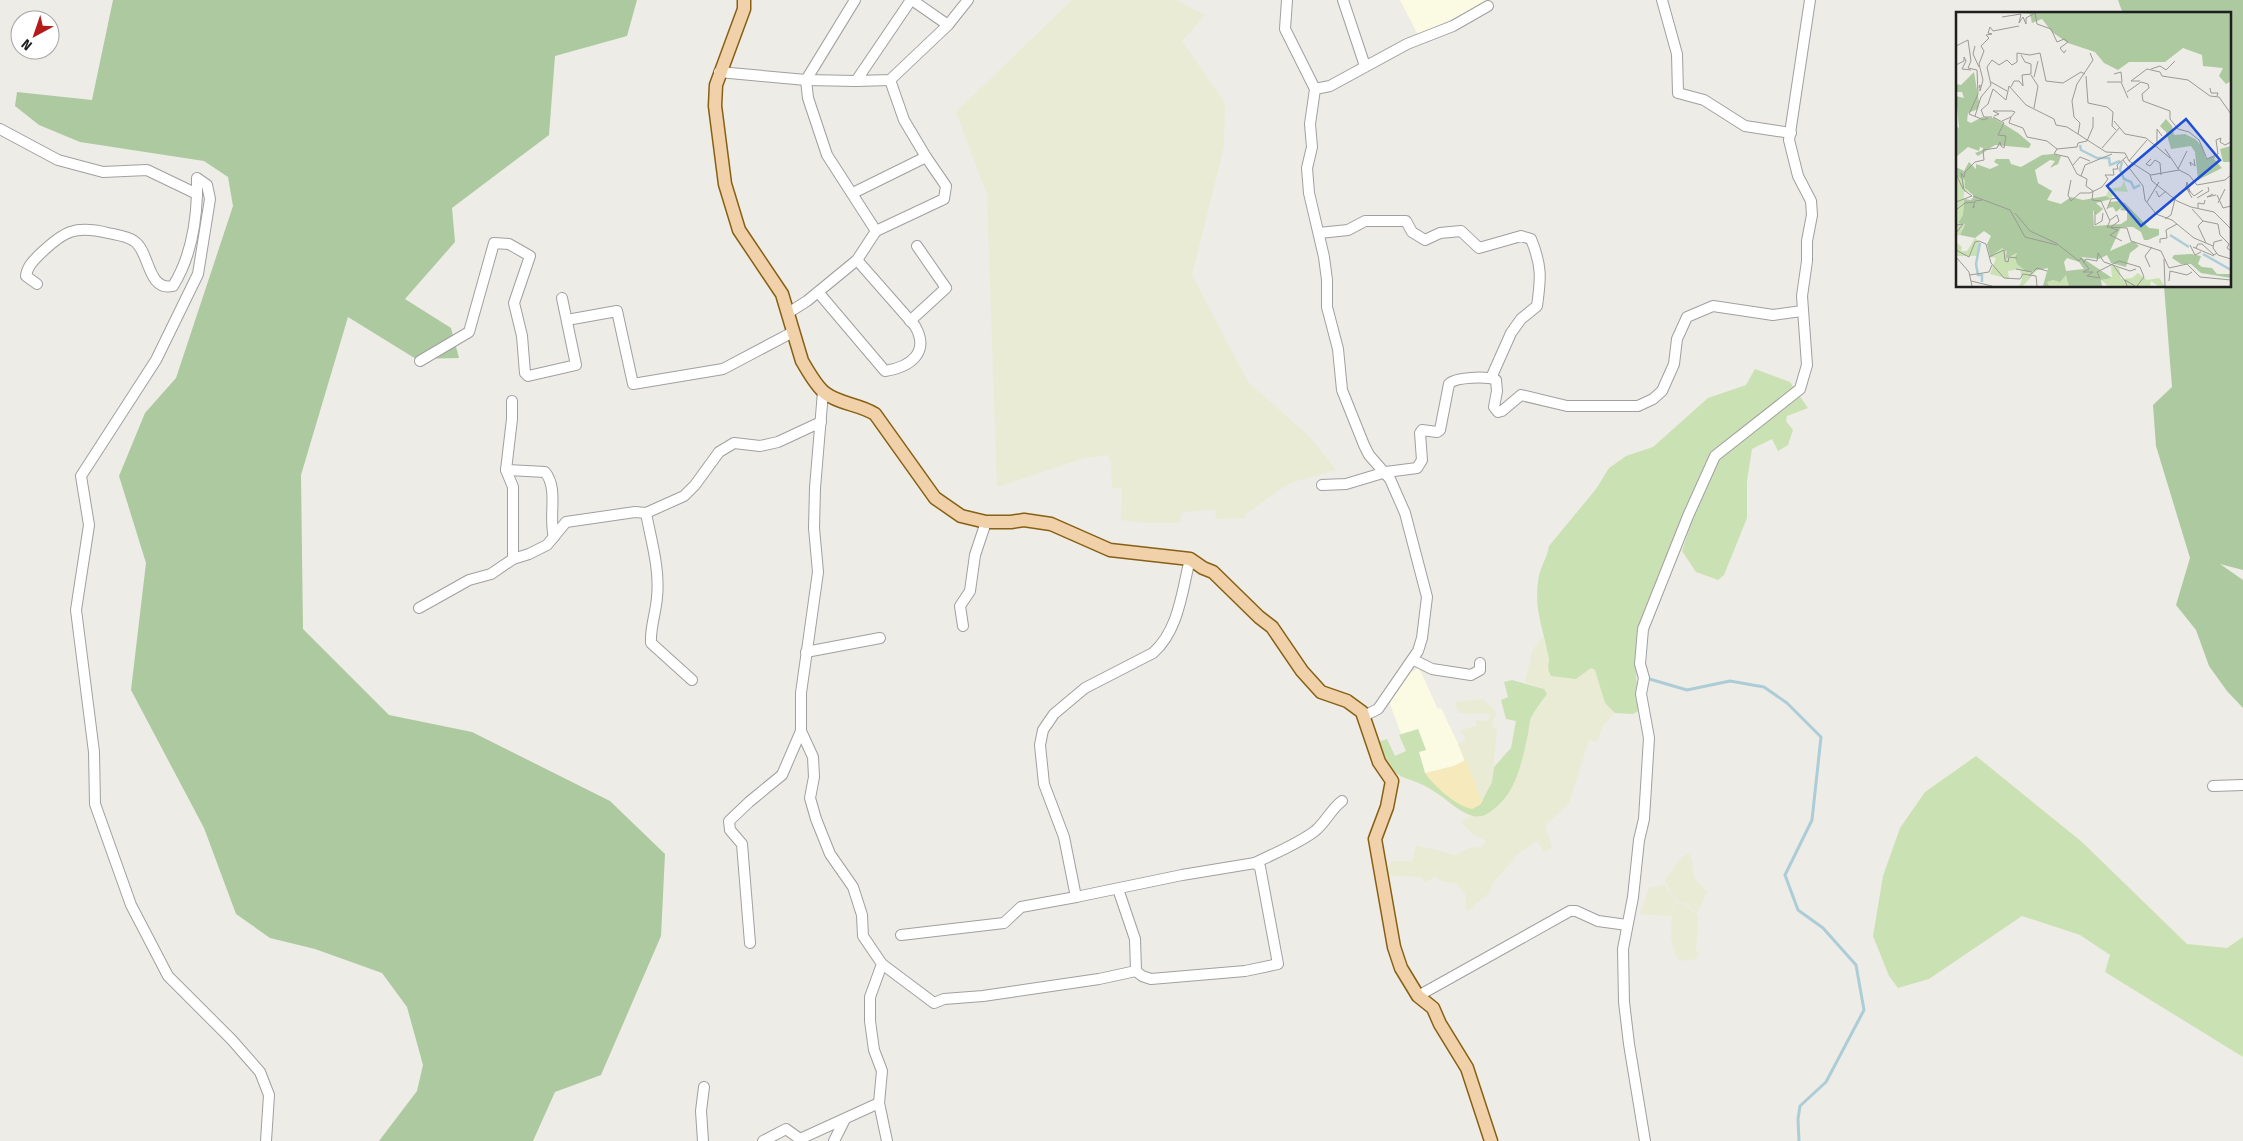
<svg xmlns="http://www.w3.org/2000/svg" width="2243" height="1141" font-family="'Fira Sans Condensed',sans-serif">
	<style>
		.education { fill: #fbfbe3 }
		.farmland { fill: #e9ebd4 }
		.grass { fill: #cae2b3 }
		.forest { fill: #adc9a0 }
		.sand { fill: #f6eabd }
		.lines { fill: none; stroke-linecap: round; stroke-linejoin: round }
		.stream { stroke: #accdd7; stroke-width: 3 }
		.minor-casing { stroke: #a0a0a0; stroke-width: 12 }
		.major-casing { stroke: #876013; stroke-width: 15 }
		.minor { stroke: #fff; stroke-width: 10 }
		.major { stroke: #f0d1aa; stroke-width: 12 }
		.inset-river { fill: none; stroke: #accdd7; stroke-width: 2.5 }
		.inset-road { fill: none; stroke: #9b9a96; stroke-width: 1 }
		.view { fill: #1d4ed8; fill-opacity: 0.15; stroke: #1d4ed8; stroke-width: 2.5 }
		.inset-edge { fill: none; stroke: #1f1f1f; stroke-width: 2.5 }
	</style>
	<rect width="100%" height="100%" fill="#eeece6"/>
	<!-- education -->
	<g class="education">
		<polygon points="1400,0 1492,0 1418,35"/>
		<polygon points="1419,668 1438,709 1441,708 1466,760 1454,766 1425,773 1419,752 1426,750 1418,729 1401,734 1390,704 1393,693 1409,673"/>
	</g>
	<!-- farmland -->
	<g class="farmland">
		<polygon points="1072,0 1176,0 1205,15 1182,41 1225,103 1224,147 1192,275 1248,382 1311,438 1336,470 1290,483 1247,513 1245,518 1216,519 1215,510 1206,510 1182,513 1180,523 1147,523 1121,520 1122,488 1112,488 1111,463 1108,455 1084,458 997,487 987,195 956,112"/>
		<polygon points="1543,637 1549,656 1547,668 1576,679 1591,668 1595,670 1605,703 1615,713 1603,726 1597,742 1589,740 1569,803 1545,826 1552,847 1544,852 1537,841 1518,854 1492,884 1491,891 1469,910 1466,909 1465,893 1457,884 1442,881 1435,877 1425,882 1421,877 1384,875 1392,861 1412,861 1416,845 1456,855 1471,847 1480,848 1486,841 1474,835 1460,822 1471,816 1480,817 1521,765 1531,717 1547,694 1544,689 1525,682 1533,649"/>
		<polygon points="1483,699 1496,712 1492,727 1497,729 1492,782 1483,800 1479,797 1458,744 1466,740 1461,730 1477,726 1476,720 1488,721 1490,714 1459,713 1455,702"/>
		<polygon points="1688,853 1692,859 1694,878 1707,892 1697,913 1686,902 1679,902 1671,893 1665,880 1678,862"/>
		<polygon points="1665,885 1669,893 1676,900 1671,916 1640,914 1649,888"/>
		<polygon points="1676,903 1684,903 1698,916 1696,952 1699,953 1697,959 1678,961 1671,938 1672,916"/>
	</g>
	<!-- grass -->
	<g class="grass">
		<path d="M 1755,369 L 1790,382 L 1808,408 L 1787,416 L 1786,421 L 1793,430 L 1788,445 L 1778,451 L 1772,439 L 1752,449 L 1747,481 L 1747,518 L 1724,575 L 1718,580 L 1696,572 L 1682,551 L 1691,523 L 1683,519 L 1641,622 L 1636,675 L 1640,710 L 1633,714 L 1615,713 L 1605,703 L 1595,670 L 1591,668 L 1576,679 L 1551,676 C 1545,665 1551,663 1548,654 C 1543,630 1534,607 1538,582 C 1539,568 1547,559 1549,546 L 1596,489 L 1609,468 L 1626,456 L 1653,447 L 1708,398 L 1746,385 Z"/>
		<path d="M 1512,680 L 1544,689 L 1547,694 C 1542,701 1536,708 1532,716 C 1529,721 1529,729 1528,734 C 1522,761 1517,791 1494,809 C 1487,814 1482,818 1473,816 C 1460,813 1449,801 1438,794 C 1405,770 1395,789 1378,742 L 1387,739 L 1395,756 L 1406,751 L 1399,735 L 1418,729 L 1426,750 L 1419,752 L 1425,773 L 1480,805 L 1492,782 L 1494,767 L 1511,748 L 1516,721 L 1506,719 L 1501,700 L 1508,697 L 1504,682 Z"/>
		<polygon points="1976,756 2082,842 2187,944 2227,948 2243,937 2243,1057 2105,972 2110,955 2080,935 2022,916 1929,979 1898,988 1889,976 1873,936 1883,876 1900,828 1925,792"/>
	</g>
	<!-- forest -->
	<g class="forest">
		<polygon points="113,0 637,0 627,36 555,56 549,135 452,208 455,242 405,299 451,328 459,358 416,359 348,317 301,475 303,629 389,715 472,732 610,801 665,854 661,936 601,1075 555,1092 533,1141 379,1141 417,1091 423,1065 407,1007 382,973 315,949 270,938 236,914 204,828 131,690 146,563 119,476 145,413 176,378 233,206 228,177 204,161 80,142 39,125 15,106 17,92 92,100"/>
		<polygon points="2118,0 2243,0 2243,570 2220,564 2243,580 2243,708 2227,691 2209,666 2196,630 2176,605 2190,558 2156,446 2153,405 2172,387 2164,286 2229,286 2229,14 2123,14"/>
	</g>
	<!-- sand -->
	<path class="sand" d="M 1466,760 L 1479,796 L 1483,800 L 1480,805 L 1472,809 C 1455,805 1435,787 1425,773 L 1454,766 Z"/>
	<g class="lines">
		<!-- stream -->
		<polyline class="stream" points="1646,678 1687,690 1730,681 1764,687 1787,703 1821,737 1812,820 1785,875 1798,910 1823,928 1856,965 1864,1010 1826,1082 1800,1106 1798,1119 1799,1141"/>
		<!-- minor casing -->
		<g class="minor-casing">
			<g id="minor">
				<polyline points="911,0 856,81 890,80 948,25"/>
				<polyline points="912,0 948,25 968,0"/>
				<polyline points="1287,0 1285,29 1315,89 1310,124 1312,147 1307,168 1309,193 1324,257 1327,280 1327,307 1338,349 1342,390 1364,445 1369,455 1390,479 1405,513 1427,597 1422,638 1418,651 1378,709 1364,716"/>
				<polyline points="1343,0 1365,66"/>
				<polyline points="1662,0 1677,54 1678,93 1704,100 1745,126 1791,133"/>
				<polyline points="719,72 806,80 856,81"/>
				<polyline points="1315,89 1330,86 1407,44 1453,26 1488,6"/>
				<polyline points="0,129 58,160 103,172 147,170 197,194 197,178 207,185 210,199 198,274 156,360 81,476 89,525 76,610 94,752 95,804 131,905 168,976 232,1040 260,1072 269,1095 266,1141"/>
				<polyline points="853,193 926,157"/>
				<polyline points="876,231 944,199 946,186 926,157 904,120 890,80"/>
				<path d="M 1319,233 L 1348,230 L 1365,221 L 1406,221 L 1412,232 L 1425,240 L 1440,233 L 1461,231 L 1479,248 L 1521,236 L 1531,239 C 1542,266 1541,278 1537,306 L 1521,319 L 1511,333 L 1491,378"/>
				<path d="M 37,284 L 26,276 C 27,267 33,261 40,254 C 64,231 75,225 108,233 C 117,235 127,236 134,241 C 150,251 147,292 173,286 C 190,259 196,225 197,194"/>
				<path d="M 818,292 L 885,371 C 911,367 930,352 915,326 L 857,260"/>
				<polyline points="788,313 807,301 857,260 876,231 827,155 808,98 806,80 855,0"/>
				<polyline points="567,320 617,311 633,384 723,369 793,332"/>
				<polyline points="910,321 946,288 917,246"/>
				<polyline points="420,361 469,332 494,243 509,244 530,256 514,303 522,336 525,373 528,376 576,365 562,298"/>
				<polyline points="512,401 512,419 506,470 513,487 513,559"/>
				<path d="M 506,470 L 545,472 C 559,489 548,517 554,537"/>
				<path d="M 1322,485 L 1346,484 L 1386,472 L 1417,468 L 1422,460 L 1420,433 L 1422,430 L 1437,432 L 1440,430 L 1449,384 C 1455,377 1487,376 1496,380 L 1497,391 L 1494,407 L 1498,412 L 1502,411 L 1521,395 L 1567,406 L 1638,406 L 1653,399 L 1662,391 L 1674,364 L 1677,339 L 1687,317 L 1713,306 L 1773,315 L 1802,311"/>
				<path d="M 646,513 C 651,540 660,569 657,597 C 656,613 650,627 651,643 L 692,680"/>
				<polyline points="419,608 469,580 491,574 513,559 529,554 547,545 566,522 635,512 646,513 684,496 695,485 719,452 734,443 760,446 778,442 821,422"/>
				<polyline points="963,626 960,606 970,591 975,555 986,522"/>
				<polyline points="806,652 880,638"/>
				<polyline points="1414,660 1432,669 1471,675 1480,670 1480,663"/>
				<polyline points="801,731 813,757 814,777 810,798 816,819 830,854 853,887 862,915 863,936 882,964 870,997 870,1021 874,1050 882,1071 879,1103 887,1141"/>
				<polyline points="2213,786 2243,785"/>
				<path d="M 1255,863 C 1275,853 1298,844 1315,831 C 1326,822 1331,809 1342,801"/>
				<polyline points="901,935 1004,923 1021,907 1076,897"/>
				<polyline points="750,943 742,844 730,830 729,821 749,802 782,775 801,731 801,693 818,572 814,528 815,488 823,392"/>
				<polyline points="882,964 934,1003 944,999 983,996 1099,979 1136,971 1135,939 1118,889"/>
				<path d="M 1136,971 L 1142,976 L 1151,979 L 1245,971 L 1278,964 L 1260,867 L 1255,863 L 1182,875 L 1076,897 L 1064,837 L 1044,784 L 1040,745 L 1043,730 L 1054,714 L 1085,688 L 1153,653 C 1179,630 1182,591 1190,559"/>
				<polyline points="1418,996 1570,911 1576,911 1598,921 1627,925"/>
				<polyline points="703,1141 701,1111 704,1087"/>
				<polyline points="763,1141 786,1129 800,1139 879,1103"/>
				<polyline points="834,1141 845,1119"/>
				<polyline points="1645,1141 1629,1044 1624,1002 1623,949 1633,897 1639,840 1644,819 1649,738 1641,694 1644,678 1640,664 1643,629 1688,516 1715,456 1800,389 1807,365 1802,296 1807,261 1807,241 1812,215 1811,201 1798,176 1789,140 1810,0"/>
			</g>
		</g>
		<!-- major casing -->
		<g class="major-casing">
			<path id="major" d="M 744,0 L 744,9 L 716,85 L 715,106 L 725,184 L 739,230 L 782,294 L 802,361 C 808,371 816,386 825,393 C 839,404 859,404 875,414 L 935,498 L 961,516 L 986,522 L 1011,522 L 1024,520 L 1051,524 L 1110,550 L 1190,559 L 1203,568 L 1213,572 L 1259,617 L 1272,627 L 1302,671 L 1321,692 L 1347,701 L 1362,712 L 1379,762 L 1392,781 L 1387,807 L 1375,839 L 1394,947 L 1401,968 L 1418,996 L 1433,1008 L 1440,1024 L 1467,1068 L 1491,1141"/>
		</g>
		<!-- minor -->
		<use href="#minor" class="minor"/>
		<!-- major -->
		<use href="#major" class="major"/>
	</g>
	<!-- overview -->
	<g transform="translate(1956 12)">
		<rect width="275" height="275" fill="#eeece6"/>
		<path d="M 0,164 L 9,168 L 9,176 L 12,180 L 8,180 L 7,203 L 2,211 L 9,211 L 4,223 L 0,224 ZM 168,169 L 172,180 L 159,179 L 155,187 L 150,184 L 153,177 L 165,175 ZM 19,226 L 24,231 L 22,244 L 0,244 L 0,230 L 6,235 L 5,239 L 11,239 ZM 46,236 L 51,240 L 49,247 L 62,241 L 59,245 L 74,258 L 82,257 L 67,274 L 63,274 L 66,268 L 64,257 L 52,259 L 53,267 L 34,262 L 40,246 L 34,245 ZM 155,254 L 163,256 L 165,267 L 176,266 L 182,261 L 191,268 L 203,266 L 209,274 L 202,274 L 195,269 L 194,274 L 152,274 L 145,268 L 156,266 ZM 112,263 L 113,274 L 92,274 L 91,270 Z" fill="#cae2b3"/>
		<path d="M 63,1 L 275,1 L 275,69 L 270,72 L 263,64 L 267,56 L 247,54 L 246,43 L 227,36 L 209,50 L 173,50 L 162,58 L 148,51 L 139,40 L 112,31 L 96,20 L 86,7 L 76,11 L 74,2 ZM 18,60 L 23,90 L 22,97 L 12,101 L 11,109 L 15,111 L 26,105 L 38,106 L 62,121 L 75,132 L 73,136 L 39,133 L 22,144 L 19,141 L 27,138 L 27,136 L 24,135 L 23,139 L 12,135 L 0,145 L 0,114 L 3,116 L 0,84 L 8,86 L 6,80 L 0,80 L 0,72 L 5,73 ZM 210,107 L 216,114 L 218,123 L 229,122 L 239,127 L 246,134 L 250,147 L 260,144 L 258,147 L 266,156 L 242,168 L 239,140 L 235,134 L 215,137 L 210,120 L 204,114 ZM 275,134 L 275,150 L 267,150 L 264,137 ZM 97,142 L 105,144 L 102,152 L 94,156 L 99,149 L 94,148 L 79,158 L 82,171 L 96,179 L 91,188 L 105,192 L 115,185 L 127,188 L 150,184 L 155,187 L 140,191 L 147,197 L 140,203 L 137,198 L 138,214 L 165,212 L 171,208 L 171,199 L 164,198 L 167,194 L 160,200 L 157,195 L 152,196 L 154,190 L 163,189 L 169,191 L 193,216 L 203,217 L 203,223 L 192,228 L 188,228 L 185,220 L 177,215 L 165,215 L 154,239 L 177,229 L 183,234 L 174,241 L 170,255 L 155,251 L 151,243 L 143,247 L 125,245 L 156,266 L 145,268 L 146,274 L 113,274 L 110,263 L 104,270 L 97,268 L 91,270 L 93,274 L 87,274 L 92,256 L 71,260 L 61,252 L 59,245 L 61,241 L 49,247 L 51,240 L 46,236 L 34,245 L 31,232 L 35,224 L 28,219 L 19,226 L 4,223 L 9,212 L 2,211 L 7,203 L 8,187 L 15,188 L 18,184 L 9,176 L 9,168 L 0,164 L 0,155 L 8,159 L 13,150 L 20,157 L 20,152 L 34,157 L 43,153 L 38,150 L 40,147 L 53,147 L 55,152 L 65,155 L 86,143 ZM 111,246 L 123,250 L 128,257 L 110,259 L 108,250 ZM 235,242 L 245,244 L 242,252 L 246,255 L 256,256 L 261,262 L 275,262 L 275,266 L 245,261 L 235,252 L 225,252 L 216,246 L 218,243 Z" fill="#adc9a0" fill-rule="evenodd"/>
		<path class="inset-river" d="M 124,133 L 125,138 L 141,146 L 153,146 L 154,153 L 164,149M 166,150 L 164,158 L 168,167 L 175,170 L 178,176 L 184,173M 214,223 L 233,235M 24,231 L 20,252 L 22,263 L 26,263 L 26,270M 247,242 L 275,258"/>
		<path class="inset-road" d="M 46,5 L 65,2 L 63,11M 63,11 L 67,5 L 70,12 L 70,6 L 79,1 L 81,12 L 95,17 L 101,30 L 108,27 L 112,30 L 104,36 L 108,41 L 110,38M 0,34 L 12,28 L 15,49 L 12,56 L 21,58 L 22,82 L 13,102 L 28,108 L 32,106M 19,34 L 17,42 L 23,55M 0,53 L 8,49 L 8,45 L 10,49 L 6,57 L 15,58M 195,57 L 204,54 L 210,58 L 219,49M 158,62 L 165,60 L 166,70M 75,63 L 82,74 L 78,96M 130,64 L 132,91 L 151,95 L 157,100 L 156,114 L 160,118M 78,65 L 82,49M 184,69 L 175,69 L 191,57 L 204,60 L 206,64 L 232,68 L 254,84 L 263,85 L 275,102M 35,70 L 51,79M 151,70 L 165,70 L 172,86M 55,75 L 58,69 L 63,69 L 67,74 L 66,63 L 75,62 L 75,52 L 69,50 L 65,43M 23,76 L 24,73 L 24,79 L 27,68 L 23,52 L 28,39 L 25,34 L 33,26 L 30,23 L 36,22 L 32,21 L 34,15 L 37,19 L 63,14M 254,76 L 255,81 L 262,81 L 261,84M 171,80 L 185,70 L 192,72 L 193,76 L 186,82 L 187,89 L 214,99 L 214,107 L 222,117 L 233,120 L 243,128 L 251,147 L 262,142 L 260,128 L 265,126 L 264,130 L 269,133 L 275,130M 19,104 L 25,85 L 35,73 L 31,55 L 36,48 L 43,53 L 51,48 L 56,53 L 61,50 L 61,41 L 74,43 L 84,41 L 90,69 L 107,71 L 125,60 L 129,62M 38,104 L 43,102 L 37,99 L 56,99 L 59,100 L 55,105M 36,105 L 28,105 L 25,98 L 32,92 L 37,77 L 50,88 L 53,74 L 70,93 L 98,107 L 100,113 L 111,115 L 150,140 L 169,141 L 173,149 L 195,163 L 223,158 L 233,163 L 241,173 L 269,168 L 275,163M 46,109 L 55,105 L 53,111 L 67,116 L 71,125 L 91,129 L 101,137M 158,109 L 169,122 L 190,126 L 214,146M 122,122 L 124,111 L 118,105 L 116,89 L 121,72 L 137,48 L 134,41M 201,133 L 201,117 L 206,124M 146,136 L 164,115M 101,137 L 98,142 L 112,145 L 121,162 L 131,167 L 130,174 L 137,179 L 136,188 L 145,189 L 154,209 L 151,215 L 171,216 L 175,229 L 205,239 L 213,256 L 231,252 L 244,265 L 275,268M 101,137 L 121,135 L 122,131 L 131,129 L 137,115 L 137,105M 209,137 L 223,158M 195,147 L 190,152 L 194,154 L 199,148 L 204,151 L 205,163M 167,148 L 187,174 L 189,188 L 200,202 L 216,208 L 238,226 L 257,234M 173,149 L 191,128M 117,153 L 124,145 L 134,149M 235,154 L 234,150 L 239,154 L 238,147M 222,157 L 231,139M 0,162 L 7,177M 194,163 L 196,169 L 221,189 L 235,195M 125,164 L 129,153 L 156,142M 230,175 L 231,170 L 234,180M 200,179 L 203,185 L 210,179M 257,182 L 251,185 L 260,183M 112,183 L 115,189 L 124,181 L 134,181 L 146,175 L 152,167 L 149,163 L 158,163 L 157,157 L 162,157 L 161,153 L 170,145M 112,183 L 115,168M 261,183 L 267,196 L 275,194M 17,184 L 54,198 L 69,225 L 101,233M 236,186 L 230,175 L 238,184 L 247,178M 241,186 L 253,179 L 252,175M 0,190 L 16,184 L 8,178 L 5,161 L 8,165 L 9,160 L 19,150 L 28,148 L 27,138 L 41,136 L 44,130 L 45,134 L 48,136 L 50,124 L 42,123 L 48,111 L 37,105M 191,190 L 203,170M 262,191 L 269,177M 19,194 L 17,196 L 19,189 L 26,188M 235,195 L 258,200 L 275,217M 242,196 L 242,191 L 248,192 L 249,188M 151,197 L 155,187 L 162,186M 236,197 L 247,209 L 262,212 L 264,223 L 273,232 L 271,236 L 275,239M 0,198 L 9,191 L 18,190M 139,200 L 139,213 L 146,209 L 147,201M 59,201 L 74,219 L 100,231 L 123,249 L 125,246 L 133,257 L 127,260 L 137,260 L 131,264 L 144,266 L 141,260 L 163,249 L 184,255 L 188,265 L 181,274M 209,207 L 215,203 L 219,187M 154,208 L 161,203 L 163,209 L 155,215M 247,209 L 242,214 L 250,231M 0,213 L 7,212 L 0,221M 155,216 L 162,218 L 154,223 L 166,229M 266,228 L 258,230 L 257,236 L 262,243 L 275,247M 204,231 L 204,227 L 211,226 L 210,218 L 221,212M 234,233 L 239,243 L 245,240M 237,235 L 258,244M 240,236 L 242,232 L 246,232 L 258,243 L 261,241M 0,238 L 13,245 L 19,230 L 23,229 L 30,232 L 35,251 L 48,266 L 64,267 L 67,262 L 80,264 L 81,274M 0,245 L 13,260 L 16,274M 33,245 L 48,238 L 49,249 L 52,250 L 53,245 L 61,246M 208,247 L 209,274M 127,251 L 130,247 L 141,249 L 142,241 L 148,250 L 174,259 L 180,257M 157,253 L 169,269M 194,255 L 189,244 L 196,235M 60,257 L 76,260M 14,263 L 33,260 L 36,253M 73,264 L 81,256 L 91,259M 15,269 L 36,274M 213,269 L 214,259 L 231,263 L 236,260M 171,274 L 169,268 L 179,274"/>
		<path class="view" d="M 230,107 L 264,148 L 185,214 L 151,174 Z"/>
		<rect width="275" height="275" class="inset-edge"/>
	</g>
	<!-- north arrow -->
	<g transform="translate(35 35) rotate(220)"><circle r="24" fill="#ffffff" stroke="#a5a5a5"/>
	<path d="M0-4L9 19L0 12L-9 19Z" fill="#b5191a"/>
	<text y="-8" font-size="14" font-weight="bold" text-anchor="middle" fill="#1f1f1f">N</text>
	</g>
</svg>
